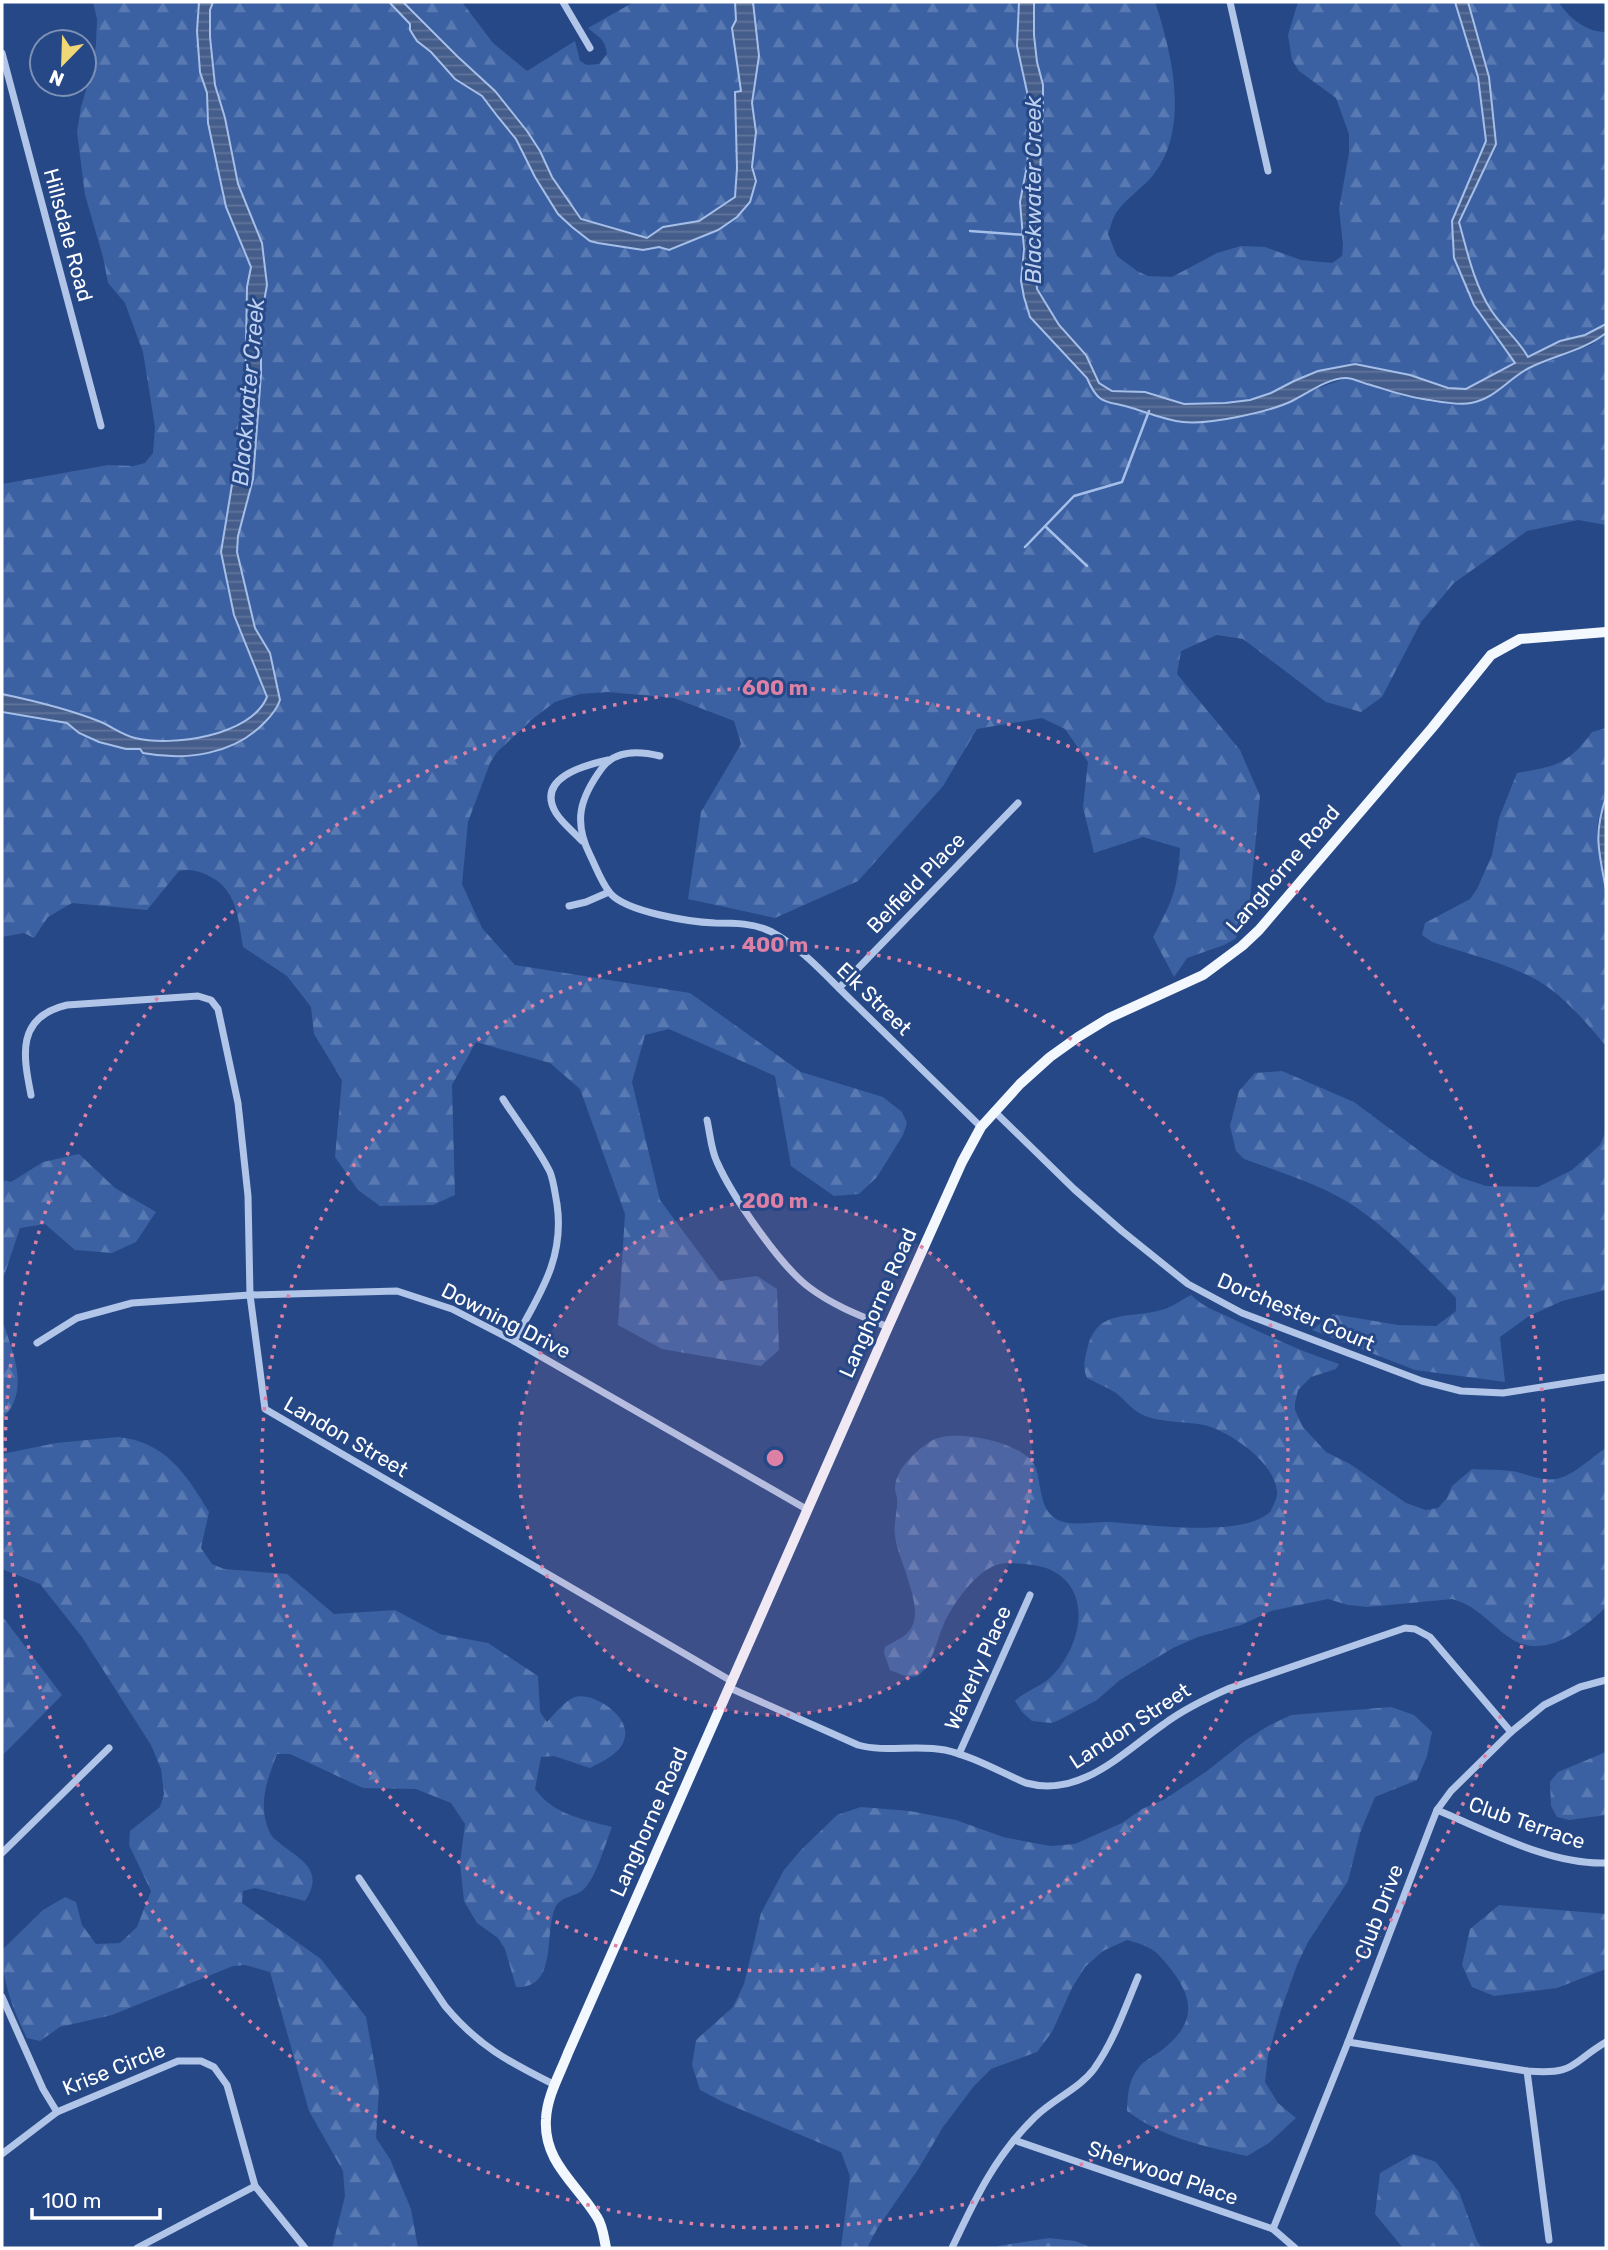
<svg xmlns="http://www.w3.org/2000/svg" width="1608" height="2250" font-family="Rubik,sans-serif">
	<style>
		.forest { fill: url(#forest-firs) }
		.water { fill: url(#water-rules); stroke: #a6bfe9; stroke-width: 2 }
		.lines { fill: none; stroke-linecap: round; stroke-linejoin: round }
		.stream { stroke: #a6bfe9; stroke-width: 2.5 }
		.street { stroke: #b1c5e8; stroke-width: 7 }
		.primary { stroke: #f3f7fe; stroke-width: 10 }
		.ring { fill: none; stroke: #dd80a5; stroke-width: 3.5; stroke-dasharray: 3.5 7 }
		.labels { text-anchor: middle; stroke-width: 6; stroke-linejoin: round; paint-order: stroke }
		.street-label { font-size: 21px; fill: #fff; stroke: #264886 }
		.water-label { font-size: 23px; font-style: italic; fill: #bdd0f0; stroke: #264886 }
		.centre { fill: #dd80a5; stroke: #264886; stroke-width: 3.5 }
		.ring-label { font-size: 21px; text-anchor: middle; font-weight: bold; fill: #dd80a5; stroke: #264886; stroke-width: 6; stroke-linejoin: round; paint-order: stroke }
	</style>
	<defs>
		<pattern id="forest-firs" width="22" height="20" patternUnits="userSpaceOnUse" patternTransform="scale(1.75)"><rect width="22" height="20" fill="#3b61a3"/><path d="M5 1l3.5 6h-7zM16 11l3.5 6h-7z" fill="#5879b1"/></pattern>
		<pattern id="water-rules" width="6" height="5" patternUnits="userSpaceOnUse" patternTransform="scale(1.75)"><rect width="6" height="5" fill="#455d8a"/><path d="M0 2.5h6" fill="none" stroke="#61759c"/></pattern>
	</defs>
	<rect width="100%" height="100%" fill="#264886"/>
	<!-- forest -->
	<g class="forest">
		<path d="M 93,2 L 199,2 L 197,12 L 200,72 L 207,93 L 208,123 L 226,207 L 251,266 L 247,287 L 245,405 L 221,552 L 234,615 L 267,697 C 251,736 173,747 135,738 C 123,735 112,727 101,722 C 69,709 35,701 2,694 L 2,484 L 108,465 L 133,466 L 145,463 L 153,453 L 155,427 L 143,352 L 125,303 L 108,283 L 103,257 L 85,195 L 77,132 L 81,107 L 92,70 L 96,45 L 97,19 Z"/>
		<path d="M 213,2 L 389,2 L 410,24 L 417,41 L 431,52 L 442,66 L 482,96 L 498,117 L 516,139 L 535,177 L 558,214 L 572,227 L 598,243 L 643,250 L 699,239 L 718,230 L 756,181 L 752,167 L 754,113 L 752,103 L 759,56 L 753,2 L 1019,2 L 1017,46 L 1031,110 L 1027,166 L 1020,217 L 1023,235 L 1021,262 L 1024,297 L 1030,317 L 1087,378 L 1091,389 L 1115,405 L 1130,407 L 1151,415 L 1184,422 L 1206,422 L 1247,416 L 1291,402 L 1308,392 L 1346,378 L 1421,399 L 1467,404 L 1504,387 L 1511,378 L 1531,368 L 1591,345 L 1606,333 L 1606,525 L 1578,520 L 1527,531 L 1454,583 L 1421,622 L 1382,697 L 1361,712 L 1326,702 L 1243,639 L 1217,635 L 1181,651 L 1177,674 L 1240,750 L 1260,796 L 1248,919 L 1235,939 L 1224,945 L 1187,958 L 1174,977 L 1153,937 C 1172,902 1178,889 1180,848 L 1143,837 L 1094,853 L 1083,807 L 1088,762 L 1065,729 L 1042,718 L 977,729 L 943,786 L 858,881 L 775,918 L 688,899 L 701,812 L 741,744 L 734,721 L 674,698 L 608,692 L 580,694 L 555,702 L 535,717 L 497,752 L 490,763 L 468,822 L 462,884 L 482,928 L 515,965 L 690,993 L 801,1072 L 883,1097 L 902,1112 L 907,1123 L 903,1135 L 877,1177 L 859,1194 L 834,1196 L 791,1166 L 775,1076 L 669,1029 L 645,1035 L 632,1082 L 660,1200 L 720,1281 L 757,1276 L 777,1289 L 779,1350 L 761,1366 L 662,1349 L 618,1325 L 625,1214 L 580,1089 L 550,1063 L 476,1042 L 452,1085 L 455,1195 L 433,1205 L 380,1206 L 358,1190 L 335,1157 L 342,1080 L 314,1034 L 311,1007 L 287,976 L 243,947 C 238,917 237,887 205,874 C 195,870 189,869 179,871 L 147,910 L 72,903 L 48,917 L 34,938 L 24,933 L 2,937 L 2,712 L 67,723 L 79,733 L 99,742 L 126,749 L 208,753 L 232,746 L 249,737 L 272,715 L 280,700 L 270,653 L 255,628 L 237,552 L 238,536 L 253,479 L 261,374 L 261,318 L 265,303 L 262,243 L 238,184 L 225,118 L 215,85 L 210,38 L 210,10 Z"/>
		<path d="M 403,2 L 462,2 L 493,43 L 527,71 L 575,41 L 580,61 L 587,65 L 599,64 L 607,54 C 605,38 599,38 588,28 L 634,2 L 735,2 L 736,20 L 732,28 L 741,92 L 735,92 L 737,168 L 736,197 L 699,221 L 663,227 L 647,238 L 581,219 L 552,177 L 540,151 L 527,131 L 495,91 L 457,56 Z"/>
		<path d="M 1034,2 L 1155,2 C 1172,53 1190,127 1154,174 C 1144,187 1129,196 1119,209 C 1113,215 1111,226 1108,234 L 1117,256 L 1137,271 L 1148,276 L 1172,277 L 1217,253 L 1241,246 L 1265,247 L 1301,260 L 1332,263 L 1342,256 L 1343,244 L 1339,209 L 1349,153 L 1349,134 L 1336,98 L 1299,71 L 1292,60 L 1288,35 L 1298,2 L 1455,2 L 1478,77 L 1486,141 L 1452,221 L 1454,258 L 1474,305 L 1516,363 L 1466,389 L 1448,388 L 1410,375 L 1355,364 L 1318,371 L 1294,381 L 1271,393 L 1250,400 L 1225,403 L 1184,404 L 1127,390 L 1112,391 L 1099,383 L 1086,355 L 1059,325 L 1037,289 L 1034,242 L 1040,191 L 1041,135 L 1043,114 L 1043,85 L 1037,62 L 1034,35 Z"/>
		<path d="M 1468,2 L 1559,2 C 1567,17 1588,33 1606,32 L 1606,324 L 1585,335 L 1560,341 L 1528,357 C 1518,339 1502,327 1491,310 C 1474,284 1467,251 1459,222 L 1496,144 L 1489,77 Z"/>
		<path d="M 1606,728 L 1606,797 L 1598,821 L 1597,832 L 1606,890 L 1606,1046 C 1589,1026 1571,1004 1549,988 C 1520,966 1467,954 1432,942 L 1422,935 L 1425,923 L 1470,899 L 1477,889 L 1492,855 L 1499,818 L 1517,773 C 1556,766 1568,765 1592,732 Z"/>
		<path d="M 1282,1071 L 1354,1102 L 1429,1158 L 1462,1178 L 1486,1186 L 1538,1187 L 1572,1170 L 1600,1145 L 1606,1131 L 1606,1290 L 1562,1301 L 1529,1316 L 1500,1337 L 1505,1382 L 1415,1370 L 1312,1330 L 1333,1314 L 1398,1325 L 1436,1326 L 1456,1311 L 1456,1298 C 1425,1266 1394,1234 1357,1208 C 1323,1185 1282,1173 1244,1159 L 1236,1151 L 1230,1126 L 1239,1091 L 1255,1073 Z"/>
		<polygon points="79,1154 115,1188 156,1212 136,1242 112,1253 75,1250 45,1224 20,1228 2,1282 2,1180 11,1182 43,1162"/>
		<path d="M 1191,1295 C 1204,1308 1217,1311 1233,1319 C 1268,1336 1302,1352 1339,1364 L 1336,1369 L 1311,1377 L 1298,1390 L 1295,1403 L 1295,1410 L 1303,1427 L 1326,1452 L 1350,1464 L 1406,1503 L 1426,1510 L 1438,1508 L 1447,1498 L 1452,1486 L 1472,1469 C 1485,1470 1498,1469 1511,1471 C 1527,1473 1543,1483 1560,1478 C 1577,1473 1591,1457 1606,1448 L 1606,1607 C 1583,1629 1548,1658 1515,1641 C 1492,1628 1481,1607 1452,1599 L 1368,1607 L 1348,1605 L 1328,1599 L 1271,1611 L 1241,1625 L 1198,1637 L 1173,1648 L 1120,1680 L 1097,1700 L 1057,1721 L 1051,1723 L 1032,1721 L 1022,1712 L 1015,1701 C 1025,1691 1040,1687 1050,1678 C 1080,1649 1095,1592 1051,1570 C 1038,1564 1023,1564 1009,1563 C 982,1561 956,1600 945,1621 C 938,1636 933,1663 920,1674 C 912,1681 898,1673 890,1670 L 884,1653 L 885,1647 C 896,1640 909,1636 913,1624 C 922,1602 897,1557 895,1536 C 893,1524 898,1511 897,1499 C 897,1495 895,1492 895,1489 C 895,1469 917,1449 933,1440 C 955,1428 1024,1442 1035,1466 C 1041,1480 1039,1504 1052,1516 C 1067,1529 1092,1521 1109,1522 C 1146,1524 1244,1539 1271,1511 C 1273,1505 1278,1498 1277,1491 C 1274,1462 1231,1432 1204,1425 C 1184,1421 1164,1423 1145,1416 C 1133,1411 1126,1401 1116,1393 C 1107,1387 1096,1383 1087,1378 C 1082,1367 1085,1357 1088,1346 C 1099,1308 1131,1319 1161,1310 C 1171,1308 1181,1300 1191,1295 Z"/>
		<path d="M 2,1319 C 12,1351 32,1391 2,1419 Z"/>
		<path d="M 118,1437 C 166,1442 186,1474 209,1512 L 201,1548 L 212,1564 L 224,1569 L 287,1574 L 334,1614 L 395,1610 L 440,1634 L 488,1643 L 538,1676 L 540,1712 L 547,1722 C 554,1715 565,1700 575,1697 C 594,1692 629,1716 625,1736 C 623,1753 603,1761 590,1768 L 554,1756 L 541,1757 L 535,1789 C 554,1815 582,1819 612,1827 C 605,1844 597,1875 585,1888 C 576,1898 561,1895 555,1908 C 544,1935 558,1989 516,1987 L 505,1949 L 498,1938 L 477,1923 L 464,1901 L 460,1863 L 465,1824 L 451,1803 L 416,1789 L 363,1788 L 290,1754 L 277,1754 C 267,1781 257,1805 270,1833 C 272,1838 278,1841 282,1845 C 304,1862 324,1871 305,1901 L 255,1888 L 243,1891 L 242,1903 L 321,1959 L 366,2017 L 379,2089 L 376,2138 L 390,2159 L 411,2209 L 418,2248 L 332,2248 L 345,2196 L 343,2171 L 309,2111 L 270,1972 L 245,1965 L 233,1966 L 112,2015 L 60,2027 L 40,2041 L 27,2038 C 13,2010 2,1981 2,1950 L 43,1910 L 65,1897 L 76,1902 L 82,1925 L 96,1944 L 120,1943 L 137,1927 L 151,1891 L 129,1845 L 130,1831 L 160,1807 L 164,1794 L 161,1769 L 151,1745 L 82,1637 L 40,1584 L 2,1569 L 2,1454 L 56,1443 Z"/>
		<polygon points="2,1616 62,1695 2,1756"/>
		<path d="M 1391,1707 L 1414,1715 L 1432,1732 L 1427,1756 L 1417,1780 L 1375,1797 L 1360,1833 L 1348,1881 L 1308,1942 L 1297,1965 L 1281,2010 L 1268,2056 L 1265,2082 L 1278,2103 L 1296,2118 L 1269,2143 L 1247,2156 C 1203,2146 1163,2138 1127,2111 C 1128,2094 1128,2080 1140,2066 C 1146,2059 1155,2056 1162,2050 C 1192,2026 1197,2004 1173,1972 C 1157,1951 1153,1947 1127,1940 L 1103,1951 L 1085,1967 L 1072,1988 L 1052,2032 L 1037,2052 L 991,2069 L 974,2086 L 943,2127 L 919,2168 L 877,2229 L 867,2248 L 841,2248 L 850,2176 L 841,2152 L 723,2102 L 700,2090 L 692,2065 L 696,2040 L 733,2007 L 744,1984 L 761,1913 L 784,1870 L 801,1850 L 837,1815 L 861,1807 L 910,1811 L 956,1820 L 1003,1837 L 1028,1842 L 1051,1846 L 1075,1844 L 1122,1823 L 1142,1809 L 1165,1799 L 1207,1771 L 1246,1740 L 1268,1726 L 1291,1715 Z"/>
		<polygon points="1606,1752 1606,1815 1569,1820 1557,1817 1551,1806 1550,1782 1558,1772"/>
		<polygon points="1499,1905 1606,1914 1606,1969 1557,1988 1494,1996 1472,1987 1462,1965 1470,1929"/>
		<polygon points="1413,2154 1436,2162 1459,2192 1477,2241 1482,2248 1403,2248 1375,2214 1380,2173"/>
		<polygon points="1049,2238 1075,2241 1092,2248 998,2248 998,2246"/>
	</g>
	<!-- water -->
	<g class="water">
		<path d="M 199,2 L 213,2 L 210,10 L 210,37 L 215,85 L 225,118 L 238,184 L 262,243 L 267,285 L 261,318 L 261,374 L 253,479 L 238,536 L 237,552 L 255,628 L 270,653 L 280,700 C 277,709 272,715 265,722 C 234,755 185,761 143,753 L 140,749 L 126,749 L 99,742 L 79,733 L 67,723 L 2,712 L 2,694 C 35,701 69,709 101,722 C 112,727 123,735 135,738 C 172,747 251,736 267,697 L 234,615 L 221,552 L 245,405 L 247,287 L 251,267 L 226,207 L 208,123 L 207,93 L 200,72 L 197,31 Z"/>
		<polygon points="389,2 403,2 457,56 495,91 527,131 540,151 552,177 581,219 647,238 663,227 699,221 735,197 737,168 735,92 741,91 732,28 736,20 735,2 753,2 759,56 752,103 756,132 752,167 756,181 750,202 737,217 718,230 669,250 659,247 643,250 598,243 590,241 572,227 558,214 535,177 516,139 498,117 482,96 455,79 431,52 417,41 410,30 410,24"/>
		<path d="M 1019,2 L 1034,2 L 1034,35 L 1037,62 L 1043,85 L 1043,114 L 1041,135 L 1040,191 L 1034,242 L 1037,289 L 1059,325 L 1086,355 L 1099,383 L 1112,391 L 1145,392 L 1184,404 L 1225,403 L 1250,400 L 1271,393 L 1294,381 L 1318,371 L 1355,364 L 1410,375 L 1448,388 L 1466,389 L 1515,363 L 1474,305 L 1454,258 L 1452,221 L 1486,141 L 1478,77 L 1455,2 L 1468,2 L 1489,77 L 1496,144 L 1459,222 C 1467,251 1474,284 1491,310 C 1502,327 1518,339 1528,357 L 1560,341 L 1585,335 L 1606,324 L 1606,333 C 1583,351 1555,355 1529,368 C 1508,379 1496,398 1471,403 C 1457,406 1437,401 1423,399 C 1404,396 1385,389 1367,384 C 1361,382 1352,378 1346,378 C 1328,378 1308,393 1292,401 C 1269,412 1209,425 1183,422 C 1165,420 1149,413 1132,408 C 1107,400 1099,407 1087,378 L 1030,317 L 1024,297 L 1021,281 L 1024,249 L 1020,202 L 1027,166 L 1031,110 L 1017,46 Z"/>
		<path d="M 1606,797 L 1606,890 C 1599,851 1593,836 1606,797 Z"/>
	</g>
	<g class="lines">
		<!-- stream -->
		<g class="stream">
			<polyline points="970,231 1026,235"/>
			<polyline points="1046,527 1087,566"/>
			<polyline points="1025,547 1074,496 1122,482 1149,411"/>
		</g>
		<!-- street -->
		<g class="street">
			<polyline points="563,2 590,48"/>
			<polyline points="1230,2 1268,171"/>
			<polyline points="2,53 101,426"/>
			<path d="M 660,756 C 640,751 616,749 602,768 C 580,798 573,821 590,855 C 596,867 601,882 610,893 C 626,912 690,922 715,923 C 734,923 754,923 772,932 C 802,948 828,978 852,1001 C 895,1043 938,1085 981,1127"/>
			<path d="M 582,841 C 574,832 562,823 556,813 C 535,778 585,765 608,760"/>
			<polyline points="569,906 586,902 609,892"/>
			<polyline points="839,988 1018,803"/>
			<path d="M 31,1095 C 23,1055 16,1017 67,1005 L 198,996 L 211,1000 L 218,1009 L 238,1103 L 248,1196 L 250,1295 L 265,1409 L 733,1682"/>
			<path d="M 503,1099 C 517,1121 539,1149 550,1172 C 554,1182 555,1194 557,1204 C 565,1259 539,1295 514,1341"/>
			<polyline points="994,1111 1074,1189 1122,1231 1188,1284 1242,1313 1422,1381 1461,1391 1503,1393 1606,1377"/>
			<path d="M 707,1120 C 710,1133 711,1150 717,1162 C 732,1196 781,1267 810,1288 C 834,1306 861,1316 888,1327"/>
			<polyline points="37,1343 77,1318 132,1303 250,1295 397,1291 452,1309 514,1341 808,1510"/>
			<path d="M 730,1688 L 858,1745 C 886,1753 915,1744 945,1750 C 972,1756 1000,1772 1026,1783 C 1081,1798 1122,1753 1164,1724 C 1184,1709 1207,1698 1230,1688 L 1405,1628 L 1415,1629 L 1430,1637 L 1511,1732"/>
			<polyline points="959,1754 1030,1595"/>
			<path d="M 1437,1810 C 1488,1831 1550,1865 1606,1863"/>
			<polyline points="2,1853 109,1748"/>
			<path d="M 359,1878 L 445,2006 C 478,2046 509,2062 555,2085"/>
			<polyline points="2,1997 43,2089 57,2112"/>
			<path d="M 1348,2042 L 1527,2071 C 1576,2075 1569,2064 1606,2042"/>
			<polyline points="1527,2071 1549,2240"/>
			<polyline points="1014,2140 1273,2229 1295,2248"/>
			<polyline points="2,2154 57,2112 178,2061 201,2061 214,2067 227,2085 255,2186 305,2248"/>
			<polyline points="1273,2229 1348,2042 1431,1825 1437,1810 1451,1791 1511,1732 1544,1705 1580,1687 1606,1680"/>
			<polyline points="137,2248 255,2186"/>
			<path d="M 952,2248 C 975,2199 995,2156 1035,2117 C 1053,2099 1079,2089 1094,2069 C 1114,2041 1125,2008 1138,1977"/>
		</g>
		<!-- primary -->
		<path class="primary" d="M 606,2248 C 604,2238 603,2226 597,2217 C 577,2184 543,2162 546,2119 C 547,2096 560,2074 568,2053 L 888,1327 L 962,1162 L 981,1127 L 1020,1084 L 1050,1057 L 1078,1037 L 1109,1018 L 1203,975 L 1242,946 L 1259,930 L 1432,728 L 1491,655 L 1520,639 L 1606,632"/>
	</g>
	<!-- distance rings -->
	<circle cx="775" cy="1458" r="257" fill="#dd80a5" fill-opacity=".12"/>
	<g class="ring">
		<circle cx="775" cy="1458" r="257"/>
		<circle cx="775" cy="1458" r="513"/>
		<circle cx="775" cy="1458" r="770"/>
	</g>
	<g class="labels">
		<!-- street labels -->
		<g class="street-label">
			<text transform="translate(68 235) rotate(75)" y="7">Hillsdale Road</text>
			<text transform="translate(1283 869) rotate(-49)" y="7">Langhorne Road</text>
			<text transform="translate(916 883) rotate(-46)" y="7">Belfield Place</text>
			<text transform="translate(874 999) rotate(44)" y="7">Elk Street</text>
			<text transform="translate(878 1303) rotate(-66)" y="7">Langhorne Road</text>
			<text transform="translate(1296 1312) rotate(23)" y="7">Dorchester Court</text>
			<text transform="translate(506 1321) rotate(27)" y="7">Downing Drive</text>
			<text transform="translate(346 1437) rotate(30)" y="7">Landon Street</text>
			<text transform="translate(978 1668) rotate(-66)" y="7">Waverly Place</text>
			<text transform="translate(1130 1726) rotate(-33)" y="7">Landon Street</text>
			<text transform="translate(649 1822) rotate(-66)" y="7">Langhorne Road</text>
			<text transform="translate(1527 1823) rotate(19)" y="7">Club Terrace</text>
			<text transform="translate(1379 1912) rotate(-69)" y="7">Club Drive</text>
			<text transform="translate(114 2069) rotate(-22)" y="7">Krise Circle</text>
			<text transform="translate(1163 2173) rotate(19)" y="7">Sherwood Place</text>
		</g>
		<!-- water labels -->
		<g class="water-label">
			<text transform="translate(1033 190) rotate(-90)" y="8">Blackwater Creek</text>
			<text transform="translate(248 392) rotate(-85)" y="8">Blackwater Creek</text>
		</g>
	</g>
	<circle cx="775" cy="1458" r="10" class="centre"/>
	<g class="ring-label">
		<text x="775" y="695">600 m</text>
		<text x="775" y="952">400 m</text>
		<text x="775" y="1208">200 m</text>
	</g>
	<!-- border -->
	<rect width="1608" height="2250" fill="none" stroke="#ffffff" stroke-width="7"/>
	<!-- north arrow -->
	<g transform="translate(63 63) rotate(203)"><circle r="33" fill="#264886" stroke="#7d91b6" stroke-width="2"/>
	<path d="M0-5L12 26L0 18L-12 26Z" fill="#f1d876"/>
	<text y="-10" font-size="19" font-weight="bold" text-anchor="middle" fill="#ffffff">N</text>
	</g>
	<!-- scale -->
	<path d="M32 2208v10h128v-10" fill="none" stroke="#ffffff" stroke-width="3.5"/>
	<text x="42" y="2208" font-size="21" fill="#ffffff" stroke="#264886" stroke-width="5" paint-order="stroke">100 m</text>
</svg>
